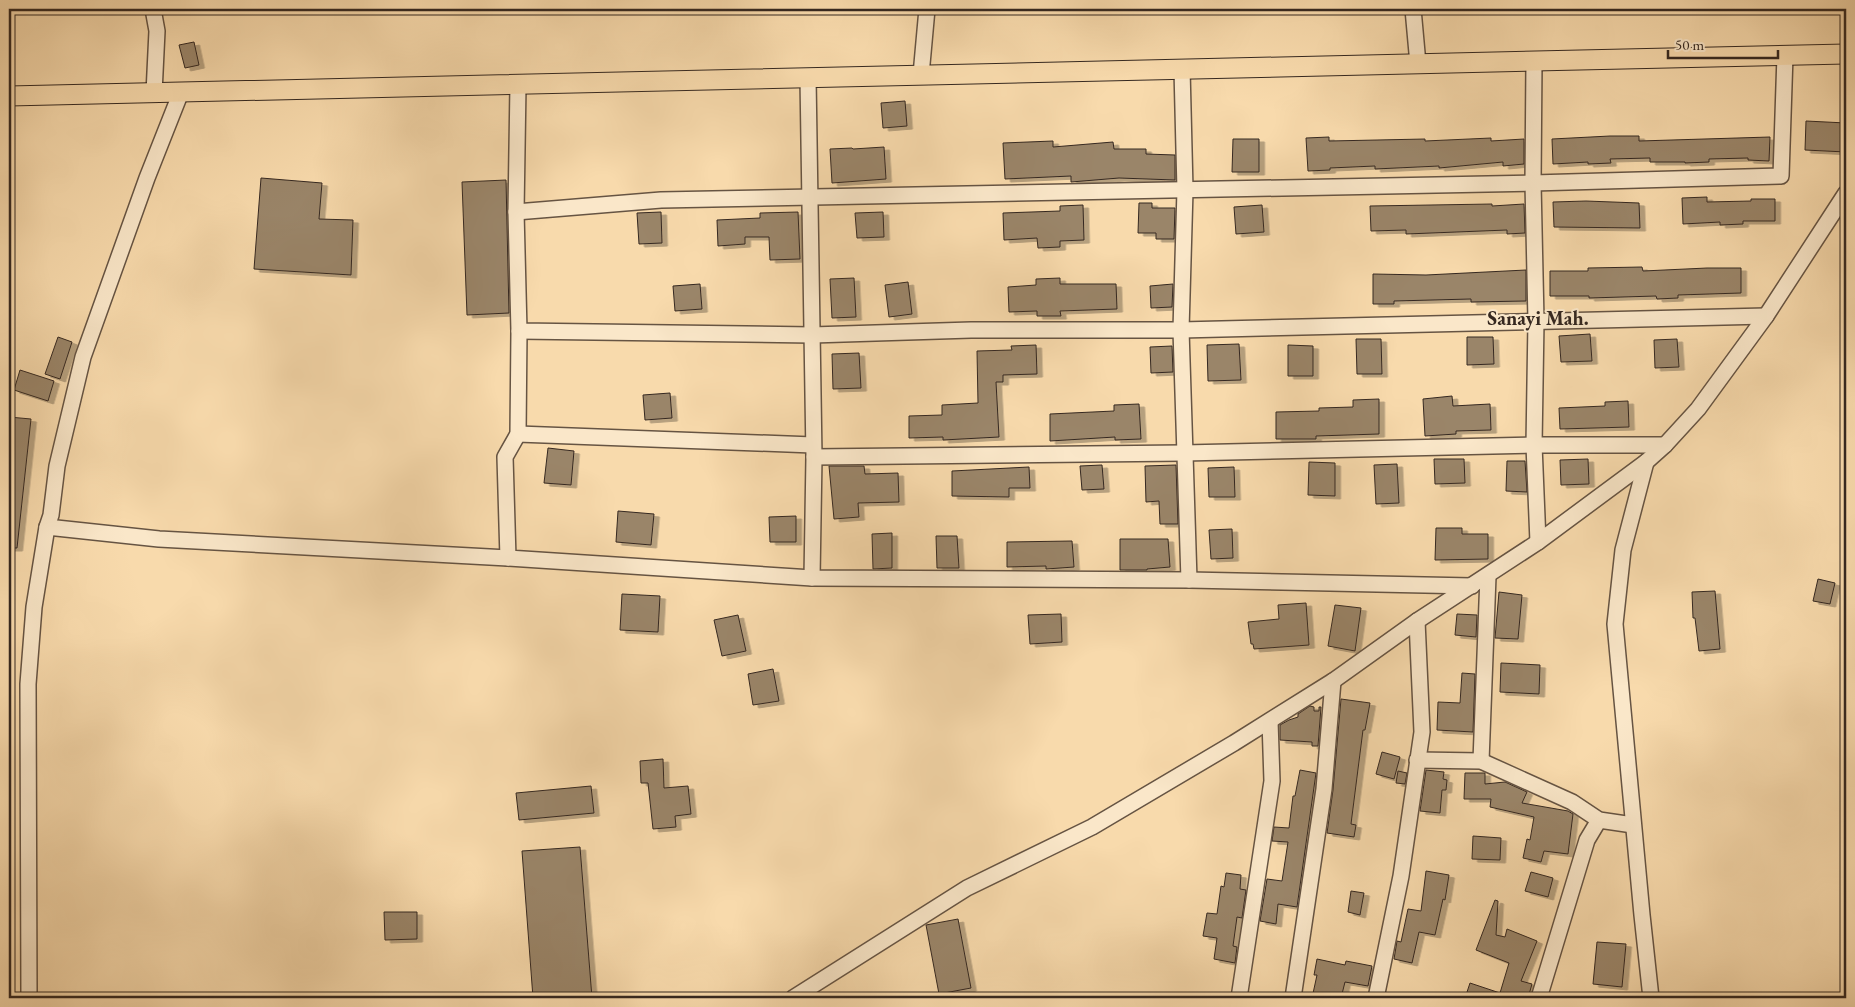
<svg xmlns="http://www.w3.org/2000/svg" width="1855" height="1007" font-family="'EB Garamond',serif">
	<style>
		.building { fill: #9a8569; stroke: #352820; filter: url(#shadow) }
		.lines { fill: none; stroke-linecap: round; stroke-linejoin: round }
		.minor-casing { stroke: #665443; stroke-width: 18 }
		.major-casing { stroke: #352820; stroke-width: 21 }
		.minor { stroke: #fae7c9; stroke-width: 15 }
		.major { stroke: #f8daac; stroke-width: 19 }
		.labels { text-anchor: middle; stroke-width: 4; stroke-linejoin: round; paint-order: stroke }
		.neighbourhood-label { font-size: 20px; font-weight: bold; fill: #352820; stroke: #fae7c9 }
	</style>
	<defs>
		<filter id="shadow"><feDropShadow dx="5.5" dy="3" stdDeviation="0" flood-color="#0004"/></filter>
	</defs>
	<rect width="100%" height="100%" fill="#f8daac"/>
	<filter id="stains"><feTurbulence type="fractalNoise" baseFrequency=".004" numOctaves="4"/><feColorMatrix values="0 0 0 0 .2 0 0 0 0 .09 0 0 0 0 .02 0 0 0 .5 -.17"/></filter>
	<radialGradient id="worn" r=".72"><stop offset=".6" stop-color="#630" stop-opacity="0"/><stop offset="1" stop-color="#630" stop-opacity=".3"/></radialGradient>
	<!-- building -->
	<g class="building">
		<polygon points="194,42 199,65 185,68 179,45"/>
		<polygon points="905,101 907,126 883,128 881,103"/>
		<polygon points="1806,121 1846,123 1846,152 1805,150"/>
		<polygon points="1610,136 1639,136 1639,141 1770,137 1769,161 1748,160 1748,158 1709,159 1709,162 1685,163 1685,162 1650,162 1650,158 1610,159 1611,163 1588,164 1588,162 1553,164 1552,139"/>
		<polygon points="1329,137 1329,141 1425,139 1425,141 1491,138 1491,141 1524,139 1524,164 1503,166 1503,162 1439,168 1439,166 1375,169 1375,166 1330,168 1330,170 1308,171 1306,138"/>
		<polygon points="1233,139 1259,139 1259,172 1232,172"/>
		<polygon points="1053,141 1053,147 1113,142 1114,149 1146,149 1146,154 1175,155 1175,180 1119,178 1071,182 1071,176 1005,179 1003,143"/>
		<polygon points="884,147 886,179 832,183 830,149 852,148 853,149"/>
		<polygon points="261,178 322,183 319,219 353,220 351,275 254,269"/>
		<polygon points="506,180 509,313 467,315 462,182"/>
		<polygon points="1707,197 1707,202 1751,201 1751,199 1775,199 1775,221 1743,221 1743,224 1720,225 1720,222 1683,224 1682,198"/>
		<polygon points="1586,201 1639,203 1640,228 1554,227 1553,202"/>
		<polygon points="1139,203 1152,203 1152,208 1175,208 1174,239 1156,239 1156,233 1138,233"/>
		<polygon points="1492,204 1492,206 1524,204 1525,233 1507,234 1507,230 1406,234 1406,230 1371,231 1370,206"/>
		<polygon points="1083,205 1084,240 1060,241 1060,247 1038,248 1037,238 1004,240 1003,213 1060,211 1060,206"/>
		<polygon points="1262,205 1264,232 1236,234 1234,207"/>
		<polygon points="661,212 662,243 639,244 637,213"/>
		<polygon points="798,212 800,259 770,260 769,237 745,237 745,244 718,246 717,220 760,218 760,213"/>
		<polygon points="883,212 884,237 857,238 855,213"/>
		<polygon points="1642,267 1643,271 1707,268 1741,268 1741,293 1678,295 1678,298 1657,299 1656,296 1589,298 1589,296 1550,296 1550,271 1588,271 1588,268"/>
		<polygon points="1526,270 1526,301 1471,302 1471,299 1394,301 1394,304 1373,304 1373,274 1426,275"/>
		<polygon points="854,278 856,317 832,318 830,279"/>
		<polygon points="1060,278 1060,284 1116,284 1117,309 1060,311 1061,316 1037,316 1037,311 1009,312 1008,287 1036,285 1036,279"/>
		<polygon points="908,282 912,314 889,317 885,285"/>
		<polygon points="700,284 702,309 675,311 673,286"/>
		<polygon points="1173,284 1172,307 1151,308 1150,286"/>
		<polygon points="1590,334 1592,361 1561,362 1559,336"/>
		<polygon points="58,337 72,342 60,379 45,374"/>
		<polygon points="1467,337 1493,337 1494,364 1467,365"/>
		<polygon points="1356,339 1381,339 1382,374 1357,374"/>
		<polygon points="1677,339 1679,367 1655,368 1654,340"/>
		<polygon points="1239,344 1241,380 1208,381 1207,345"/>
		<polygon points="1036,345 1037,374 1003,375 1003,382 996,382 999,437 943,440 943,437 909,438 909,416 942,415 942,405 978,403 977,351 1012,350 1011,346"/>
		<polygon points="1288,345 1313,346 1313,376 1288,376"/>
		<polygon points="1172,346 1173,372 1151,373 1150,347"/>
		<polygon points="859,353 861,388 833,389 832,354"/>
		<polygon points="20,370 54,381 48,401 14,390"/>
		<polygon points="670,393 672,418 645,420 643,395"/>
		<polygon points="1452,396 1453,406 1490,404 1491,430 1456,431 1456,434 1425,436 1423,399"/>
		<polygon points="1379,399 1379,434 1316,436 1316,439 1276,439 1276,412 1319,411 1319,408 1353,407 1353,400"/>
		<polygon points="1628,401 1629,427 1560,429 1559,408 1605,406 1605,402"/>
		<polygon points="1139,404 1141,439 1115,440 1115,437 1050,441 1050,414 1114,411 1114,405"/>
		<polygon points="9,417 31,419 17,548 9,548"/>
		<polygon points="548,448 574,451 571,485 544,483"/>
		<polygon points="1434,459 1464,459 1465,483 1435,484"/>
		<polygon points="1588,459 1589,484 1561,485 1560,460"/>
		<polygon points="1507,461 1525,461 1527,492 1506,491"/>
		<polygon points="1309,462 1335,463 1335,496 1308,495"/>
		<polygon points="1397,464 1399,503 1376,504 1374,465"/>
		<polygon points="1102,465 1104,489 1082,490 1080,466"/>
		<polygon points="1176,465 1178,524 1160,524 1159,501 1146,502 1145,466"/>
		<polygon points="829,466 864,466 865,474 898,473 899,502 858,503 859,517 834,519"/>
		<polygon points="1029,467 1030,488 1009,488 1009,497 952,496 952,471"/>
		<polygon points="1234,467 1235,497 1209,497 1208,468"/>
		<polygon points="618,511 654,514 651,545 616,542"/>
		<polygon points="796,516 796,542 770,542 769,517"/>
		<polygon points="1436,528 1462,528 1462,534 1488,534 1488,559 1435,560"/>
		<polygon points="1232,529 1233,558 1211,559 1209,530"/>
		<polygon points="892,533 892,568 873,569 872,534"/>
		<polygon points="936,536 957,536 959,568 937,568"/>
		<polygon points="1120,539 1168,539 1170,567 1147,569 1147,570 1120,570"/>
		<polygon points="1072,541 1074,567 1046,569 1046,566 1007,567 1007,542"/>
		<polygon points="1818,579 1835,583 1830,604 1813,601"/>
		<polygon points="1715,591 1720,649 1699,651 1695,618 1693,618 1692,592"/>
		<polygon points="1499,592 1522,595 1518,639 1495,638"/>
		<polygon points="622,594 660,596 658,632 620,630"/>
		<polygon points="1306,603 1309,645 1254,649 1253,644 1251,644 1248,622 1279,619 1278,605"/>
		<polygon points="1335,605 1361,608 1355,651 1328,646"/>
		<polygon points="1061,614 1062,642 1030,644 1028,615"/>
		<polygon points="1457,614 1477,615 1476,637 1455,635"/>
		<polygon points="738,615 746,651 722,656 714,620"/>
		<polygon points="1501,663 1540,665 1539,694 1500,692"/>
		<polygon points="773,669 779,701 753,705 748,674"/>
		<polygon points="1462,673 1475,674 1473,732 1437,730 1438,702 1460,703"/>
		<polygon points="1341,699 1370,703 1365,730 1363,730 1351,824 1356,825 1354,837 1327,833 1333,790"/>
		<polygon points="1310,706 1314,707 1314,711 1319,711 1319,707 1321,707 1318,746 1312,746 1312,742 1280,740 1280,725 1289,720 1298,717 1298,714"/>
		<polygon points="1382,752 1400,757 1394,779 1376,774"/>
		<polygon points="663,759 664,788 688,786 691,814 675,816 676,827 653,829 648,783 641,783 640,761"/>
		<polygon points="1300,770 1316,773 1297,907 1278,904 1276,924 1260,921 1267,879 1282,881 1288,842 1272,841 1274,827 1289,828 1293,796 1295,796"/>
		<polygon points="1426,770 1444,772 1443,779 1447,780 1446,790 1442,790 1440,813 1420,811"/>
		<polygon points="1398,771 1407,773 1405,784 1396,783"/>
		<polygon points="1465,773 1485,773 1485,784 1505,782 1527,792 1522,803 1568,811 1573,814 1568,854 1544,851 1541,862 1523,858 1527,839 1530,840 1534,817 1490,807 1491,799 1464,799"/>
		<polygon points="591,786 594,813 519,820 516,793"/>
		<polygon points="1473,836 1501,838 1500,860 1472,859"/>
		<polygon points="580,847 592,998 533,998 522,851"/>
		<polygon points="1426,871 1449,875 1445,900 1443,899 1435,935 1419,932 1412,963 1394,959 1397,941 1401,942 1408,909 1421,911"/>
		<polygon points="1531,872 1553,878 1548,897 1525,891"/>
		<polygon points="1226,873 1241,875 1240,889 1246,890 1242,918 1237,917 1233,946 1237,947 1235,963 1214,959 1217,938 1203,936 1207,913 1217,914 1221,886 1224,887"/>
		<polygon points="1351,891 1364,893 1360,915 1348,912"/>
		<polygon points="1495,900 1498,901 1496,935 1505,937 1507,929 1537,941 1521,981 1532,984 1528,998 1465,998 1470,983 1500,993 1509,963 1476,950"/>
		<polygon points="384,912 417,912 417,939 385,940"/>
		<polygon points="958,919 971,988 939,994 926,925"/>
		<polygon points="1597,942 1626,944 1622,987 1593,984"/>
		<polygon points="1317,959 1345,965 1346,961 1372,966 1368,986 1345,982 1341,998 1312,998 1317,975 1314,975"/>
	</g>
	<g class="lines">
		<!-- minor casing -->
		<g class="minor-casing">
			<g id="minor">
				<polyline points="153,9 157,31 154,93"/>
				<polyline points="1413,9 1418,64"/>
				<polyline points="1534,61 1533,183 1536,321 1534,445 1538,542"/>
				<polyline points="1182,69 1185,190 1181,330 1189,580"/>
				<polyline points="921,75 927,9"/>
				<polyline points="808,78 814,457 812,578"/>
				<polyline points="518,85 516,212 519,331 812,335 971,330 1181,330 1766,316"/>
				<polyline points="516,212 661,200 1533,183 1781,176 1785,55"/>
				<polyline points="519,331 518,434 505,457 508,558 812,578 1189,580 1472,586"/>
				<polyline points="518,434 813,445"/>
				<polyline points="814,457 1184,453 1534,445 1665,445"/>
				<polyline points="1646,462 1623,550 1615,624 1642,915 1651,998"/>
				<polyline points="47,527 159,539 508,558"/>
				<polyline points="1417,760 1481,761 1572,802 1599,820 1633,825"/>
				<polyline points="1481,761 1488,576"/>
				<polyline points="29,998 28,684 34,607 47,527 51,515 57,466 83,357 147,178 181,92"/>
				<polyline points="793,998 967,888 1092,827 1234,743 1333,681 1417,621 1538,542 1646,462 1665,445 1698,409 1766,316 1846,193"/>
				<polyline points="1239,998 1272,781 1270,721"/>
				<polyline points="1293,998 1324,789 1333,681"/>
				<polyline points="1376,998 1401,876 1422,732 1417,621"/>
				<polyline points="1539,998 1587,840 1599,820"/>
			</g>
		</g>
		<!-- major casing -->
		<g class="major-casing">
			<polyline id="major" points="9,96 1846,54"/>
		</g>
		<!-- minor -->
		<use href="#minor" class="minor"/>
		<!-- major -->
		<use href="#major" class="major"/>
	</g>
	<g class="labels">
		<!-- neighbourhood labels -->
		<g class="neighbourhood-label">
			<text x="1538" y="325">Sanayi Mah.</text>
		</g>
	</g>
	<!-- margin -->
	<rect width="1855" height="1007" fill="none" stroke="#f8daac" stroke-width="30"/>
	<rect x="10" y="10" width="1835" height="987" fill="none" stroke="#352820" stroke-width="2.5"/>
	<rect x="15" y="15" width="1825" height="977" fill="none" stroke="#352820"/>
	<!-- scale -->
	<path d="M1668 50v8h110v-8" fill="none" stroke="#352820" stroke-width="2.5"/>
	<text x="1675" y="50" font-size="15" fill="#352820" stroke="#fae7c9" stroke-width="4" paint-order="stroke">50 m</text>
	<rect width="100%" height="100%" filter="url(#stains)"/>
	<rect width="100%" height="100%" fill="url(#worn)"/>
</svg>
